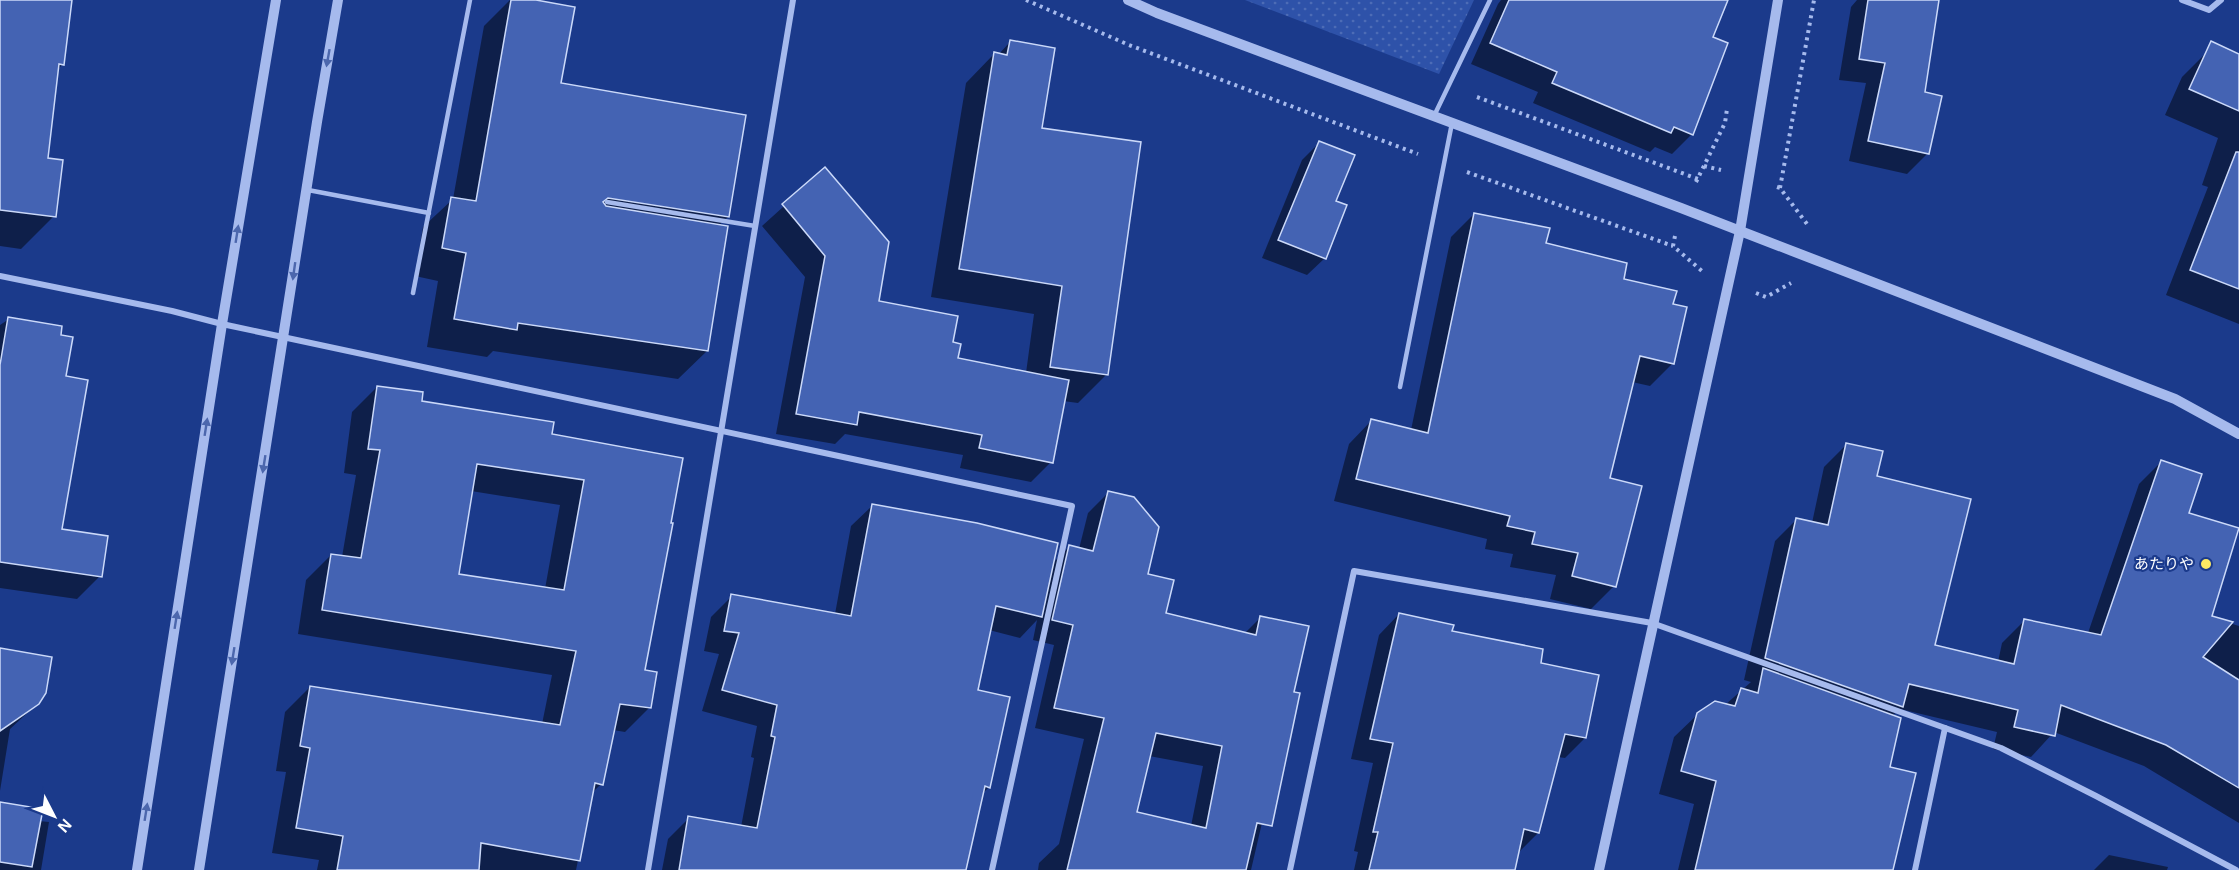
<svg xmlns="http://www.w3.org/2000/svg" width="2239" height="870" font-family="Arial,'Noto Sans JP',sans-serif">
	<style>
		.park { fill: url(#park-dots) }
		.shadow { fill: #0007; fill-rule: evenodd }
		.building { fill: #4463b3; stroke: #cbd9f9; stroke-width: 1.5; fill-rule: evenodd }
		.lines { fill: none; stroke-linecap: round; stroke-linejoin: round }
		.path { stroke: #a6baed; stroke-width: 4; stroke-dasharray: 3 4.5; stroke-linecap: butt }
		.service { stroke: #a6baed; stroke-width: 4.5 }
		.minor { stroke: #a6baed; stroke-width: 6 }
		.tertiary { stroke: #a6baed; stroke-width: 10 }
		.oneway { fill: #4c67ad }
		.poi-dot { fill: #feea63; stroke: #1b3a8b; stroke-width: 2 }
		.labels { text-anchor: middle; stroke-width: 4.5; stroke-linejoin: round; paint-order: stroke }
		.poi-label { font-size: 15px; fill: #fff; stroke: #1b3a8b; text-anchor: end }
	</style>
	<defs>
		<pattern id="park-dots" width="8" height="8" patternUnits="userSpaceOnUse" patternTransform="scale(1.5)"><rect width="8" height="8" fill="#2e52a9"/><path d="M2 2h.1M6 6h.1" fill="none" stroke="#4d6cb6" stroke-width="1.8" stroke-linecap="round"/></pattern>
	</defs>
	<rect width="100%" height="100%" fill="#1b3a8b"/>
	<!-- park -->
	<polygon class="park" points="1245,0 1474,0 1439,74"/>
	<!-- shadow -->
	<g class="shadow">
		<polygon points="0,0 71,0 63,64 57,70 46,159 54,216 21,249 0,246"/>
		<polygon points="510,0 528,0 560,84 728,217 718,226 707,351 678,379 493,351 487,357 427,347 438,281 415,276 423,227 453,199 484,26"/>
		<polygon points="1501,0 1727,0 1711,38 1692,134 1672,154 1655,147 1650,152 1533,103 1538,92 1471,64 1498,4"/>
		<polygon points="1857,0 1937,0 1923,93 1928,153 1907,174 1849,161 1866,83 1839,80 1851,7"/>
		<polygon points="1010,42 1040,130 1107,374 1078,403 1063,401 1051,462 1031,482 960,468 963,455 845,434 835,444 776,434 805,277 762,226 825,169 877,303 951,344 956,360 1026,373 1034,314 931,297 966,83 994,54 998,55"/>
		<polygon points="2207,52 2239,62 2239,324 2166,295 2208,187 2202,185 2218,138 2165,115 2182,77"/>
		<polygon points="1319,143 1334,202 1325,258 1307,275 1262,258 1302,160"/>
		<polygon points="1474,214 1545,244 1672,305 1673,363 1650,386 1632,382 1608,479 1614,586 1591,609 1550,599 1556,575 1510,567 1513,554 1485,549 1487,539 1334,501 1349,444 1371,421 1411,430 1451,237"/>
		<polygon points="9,319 60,336 65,377 61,531 100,576 77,599 0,588 0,325"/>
		<path d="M 377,387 L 420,402 L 550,435 L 681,459 L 643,672 L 650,707 L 625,732 L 613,730 L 601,784 L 592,793 L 576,870 L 317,870 L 319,860 L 272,853 L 286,772 L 276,771 L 285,712 L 310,687 L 542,724 L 552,675 L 298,634 L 306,580 L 331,555 L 342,557 L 356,475 L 344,473 L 352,412 ZM 471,491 L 560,505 L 545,589 L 457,575 Z"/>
		<polygon points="1846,445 1876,477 1933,646 1998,662 2002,643 2024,621 2088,633 2139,484 2161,462 2187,514 2210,617 2239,626 2239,823 2144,766 2054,732 2031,757 1993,749 1997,732 1900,709 1892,716 1888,768 1914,774 1893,870 1678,870 1694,804 1659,794 1674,737 1698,714 1725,705 1751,682 1744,680 1775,541 1797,519 1812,523 1824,467"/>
		<path d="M 1108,493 L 1164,614 L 1245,633 L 1261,617 L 1276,763 L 1251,870 L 1038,870 L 1039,863 L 1059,844 L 1084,739 L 1035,728 L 1054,645 L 1033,640 L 1037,620 L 1020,638 L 989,630 L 976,692 L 989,787 L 982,794 L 957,870 L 662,870 L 668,839 L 689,818 L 741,827 L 754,758 L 751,757 L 757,726 L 702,711 L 719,654 L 704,651 L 711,617 L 732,596 L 835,614 L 851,526 L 873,505 L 1052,564 L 1069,547 L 1079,549 L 1088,513 ZM 1149,756 L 1203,766 L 1191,826 L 1135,813 Z"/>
		<polygon points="1399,614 1539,665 1585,738 1565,758 1558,757 1538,833 1517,854 1514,870 1354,870 1358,852 1354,851 1373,763 1351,759 1379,635"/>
		<polygon points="0,650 38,703 10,729 0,791"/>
		<polygon points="0,804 39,821 49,822 41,870 0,870"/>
		<polygon points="2109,855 2168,867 2167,870 2094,870"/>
	</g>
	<!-- building -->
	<g class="building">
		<polygon points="0,0 72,0 64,65 59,64 48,158 63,160 56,217 0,210"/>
		<polygon points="511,0 536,0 575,7 561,83 746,115 729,217 608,198 603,202 606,206 728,226 708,351 518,323 517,330 454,319 466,253 442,248 451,197 476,201"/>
		<polygon points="1509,0 1728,0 1713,37 1728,43 1693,135 1674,127 1671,133 1552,83 1557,72 1490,43"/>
		<polygon points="1868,0 1939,0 1925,92 1942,96 1929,154 1868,141 1885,63 1859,59"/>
		<polygon points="1010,40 1055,48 1042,128 1141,142 1108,375 1050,367 1062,286 959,269 994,52 1007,55"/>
		<polygon points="2211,41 2239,54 2239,111 2189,89"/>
		<polygon points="1319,141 1355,155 1336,201 1347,205 1326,259 1278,240"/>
		<polygon points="2236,152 2239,152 2239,289 2190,270"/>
		<polygon points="825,167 889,242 879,301 958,316 953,342 961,344 958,358 1069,380 1053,463 979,448 982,435 859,412 857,425 796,414 825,256 782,204"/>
		<polygon points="1474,213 1550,228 1546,243 1627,263 1624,279 1677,291 1673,304 1687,307 1674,364 1640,356 1610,478 1642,486 1616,587 1572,576 1578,553 1532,544 1535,532 1507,526 1510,516 1356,479 1371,419 1428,433"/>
		<polygon points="8,317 62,326 61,335 73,337 66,376 88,380 62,529 108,536 102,577 0,562 0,365"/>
		<path d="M 377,386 L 423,392 L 422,401 L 554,422 L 552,434 L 683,458 L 671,523 L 673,523 L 645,670 L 657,672 L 651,708 L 620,704 L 603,785 L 595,783 L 580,861 L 481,843 L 479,870 L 337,870 L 343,836 L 296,828 L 310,748 L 300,746 L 310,686 L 560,725 L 576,651 L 322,610 L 331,554 L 361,558 L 380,450 L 368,449 ZM 477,464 L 584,480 L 564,590 L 459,574 Z"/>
		<polygon points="1846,443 1883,451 1877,476 1971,499 1935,645 2014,664 2024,619 2101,635 2161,460 2202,474 2189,513 2239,528 2212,616 2233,622 2203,657 2239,680 2239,788 2166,745 2061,705 2055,736 2014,727 2018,710 1909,684 1903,707 1765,658 1796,518 1828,525"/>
		<path d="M 1108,491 L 1134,497 L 1159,527 L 1148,574 L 1174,580 L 1166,613 L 1256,635 L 1260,616 L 1309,626 L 1294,692 L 1300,693 L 1272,826 L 1257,823 L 1246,870 L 1067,870 L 1104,718 L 1054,708 L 1073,625 L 1052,620 L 1069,545 L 1093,551 ZM 1156,733 L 1222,746 L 1206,828 L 1137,812 Z"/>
		<polygon points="872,504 977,523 1058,543 1042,617 996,606 978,690 1010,697 990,788 985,786 966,870 679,870 688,816 757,828 775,737 771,736 777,705 722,690 739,633 724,631 731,594 851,616"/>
		<polygon points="1399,613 1454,625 1452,631 1543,649 1541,663 1599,675 1586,738 1565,734 1539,833 1524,829 1515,870 1369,870 1378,832 1373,832 1393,743 1370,739"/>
		<polygon points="0,648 52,657 46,693 39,704 0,731"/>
		<polygon points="1763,668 1901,718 1890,767 1916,773 1893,870 1695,870 1716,781 1681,771 1697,713 1715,701 1735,706 1741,688 1758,693"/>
		<polygon points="0,802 43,809 32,867 0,862"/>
	</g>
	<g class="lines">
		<!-- path -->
		<g class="path">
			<polyline points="1026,0 1129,45 1418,154"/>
			<polyline points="1477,97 1698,179"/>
			<polyline points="1704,166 1721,170"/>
			<polyline points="1467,172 1673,246"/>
			<polyline points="1696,182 1725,123 1727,109"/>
			<polyline points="1777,187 1780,188 1807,224"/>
			<polyline points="1780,188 1814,0"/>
			<polyline points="1675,236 1673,246 1702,271"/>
			<polyline points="1756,293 1766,297 1791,283"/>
		</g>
		<!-- service -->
		<g class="service">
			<polyline points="1434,116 1490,0"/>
			<polyline points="308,190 429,213"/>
			<polyline points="607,202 755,226"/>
			<polyline points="413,293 470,0"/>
			<polyline points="1400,387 1452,123"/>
		</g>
		<!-- minor -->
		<g class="minor">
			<polyline points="2182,0 2209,10 2221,0"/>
			<polyline points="0,276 172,311 222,324 1072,506 992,870"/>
			<polyline points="648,870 793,0"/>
			<polyline points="1290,870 1354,571 1652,623 2001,748 2096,796 2236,870"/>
			<polyline points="1915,870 1945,728"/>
		</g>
		<!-- tertiary -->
		<g class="tertiary">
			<polyline points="1128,0 1157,13 1681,208 2175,399 2239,434"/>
			<polyline points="137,870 222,324 276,0"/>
			<polyline points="199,870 317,122 338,0"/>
			<polyline points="1599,870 1740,231 1778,0"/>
		</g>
	</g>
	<!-- one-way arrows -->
	<defs><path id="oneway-solid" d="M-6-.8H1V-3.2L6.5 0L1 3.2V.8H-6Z" transform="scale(1.5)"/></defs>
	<g class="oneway">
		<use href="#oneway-solid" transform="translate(328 58) rotate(100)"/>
		<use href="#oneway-solid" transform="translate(237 234) rotate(-81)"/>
		<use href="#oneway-solid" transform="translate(294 271) rotate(98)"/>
		<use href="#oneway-solid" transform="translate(206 427) rotate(-81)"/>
		<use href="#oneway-solid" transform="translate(264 464) rotate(99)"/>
		<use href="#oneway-solid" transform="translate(176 620) rotate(-81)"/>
		<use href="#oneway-solid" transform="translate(233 656) rotate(99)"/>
		<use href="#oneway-solid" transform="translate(146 812) rotate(-81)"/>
	</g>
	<!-- markers -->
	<circle class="poi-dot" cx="2206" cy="564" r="6"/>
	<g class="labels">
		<!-- poi labels -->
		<g class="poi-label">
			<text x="2194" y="569">あたりや</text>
		</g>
	</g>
	<!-- north arrow -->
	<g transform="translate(54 816) rotate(132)" stroke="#1b3a8b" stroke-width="4.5" paint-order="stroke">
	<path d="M0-4.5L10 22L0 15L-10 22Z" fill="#ffffff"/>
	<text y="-9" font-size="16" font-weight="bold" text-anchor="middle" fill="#ffffff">N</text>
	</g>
</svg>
